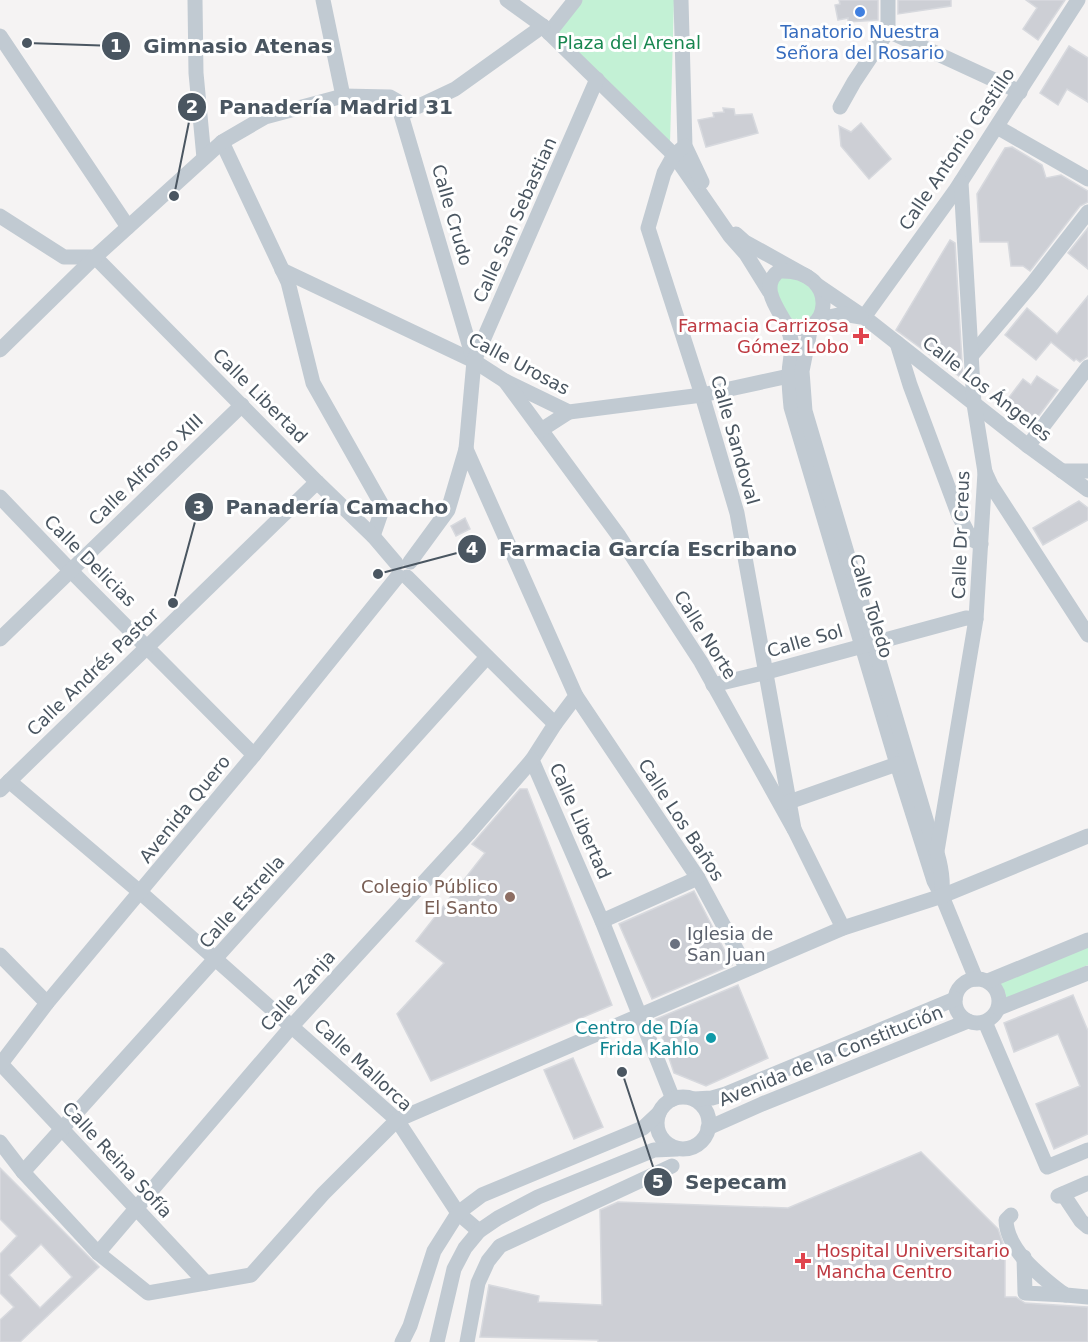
<svg xmlns="http://www.w3.org/2000/svg" width="1088" height="1342" font-family="'DejaVu Sans',sans-serif">
	<style>
		.green { fill: #c3f1d5 }
		.building { fill: #cdcfd5; stroke: #d7d9de; stroke-width: 1.5; fill-rule: evenodd }
		.lines { fill: none; stroke-linecap: round; stroke-linejoin: round }
		.minor { stroke: #c1cad2; stroke-width: 15 }
		.shop-dot { fill: #3f7fe0; stroke: #fff; stroke-width: 2 }
		.health-dot { fill: #e0444e; stroke: #fff; stroke-width: 2 }
		.education-dot { fill: #8d6e63; stroke: #fff; stroke-width: 2 }
		.worship-dot { fill: #6b7280; stroke: #fff; stroke-width: 2 }
		.culture-dot { fill: #0f9aa8; stroke: #fff; stroke-width: 2 }
		.labels { text-anchor: middle; stroke-width: 6; stroke-linejoin: round; paint-order: stroke }
		.shop-label { font-size: 18px; fill: #366cbe; stroke: #fff }
		.park-label { font-size: 18px; fill: #17864f; stroke: #fff }
		.street-label { font-size: 18px; fill: #4a5661; stroke: #fff }
		.health-label { font-size: 18px; fill: #be3a42; stroke: #fff; text-anchor: end }
		.education-label { font-size: 18px; fill: #785e54; stroke: #fff; text-anchor: end }
		.worship-label { font-size: 18px; fill: #5b616d; stroke: #fff; text-anchor: start }
		.culture-label { font-size: 18px; fill: #0d838f; stroke: #fff; text-anchor: end }
		.leader { fill: none; stroke: #4a5661; stroke-width: 2 }
		.callout-dot { fill: #4a5661; stroke: #fff; stroke-width: 2 }
		.mark-label { font-size: 18px; text-anchor: middle; font-weight: bold; fill: #fff }
		.callout-label { font-size: 20px; text-anchor: middle; font-weight: bold; fill: #4a5661; stroke: #fff; stroke-width: 6; stroke-linejoin: round; paint-order: stroke }
	</style>
	<rect width="100%" height="100%" fill="#f5f3f3"/>
	<!-- green -->
	<g class="green">
		<polygon points="581,0 674,0 670,144 556,32"/>
		<path d="M 781,278 C 801,278 807,282 818,299 L 814,316 C 787,332 779,303 776,283 Z"/>
		<polygon points="1088,947 1088,965 1006,999 1005,992 998,984"/>
	</g>
	<!-- building -->
	<g class="building">
		<polygon points="839,0 878,0 878,20 848,22 848,18 838,20 835,5 840,4"/>
		<polygon points="898,0 951,0 951,6 898,14"/>
		<polygon points="1026,0 1065,0 1038,40 1023,29 1037,8"/>
		<polygon points="1069,46 1088,58 1088,102 1067,89 1058,105 1040,93"/>
		<polygon points="723,108 734,109 735,115 752,114 758,133 706,147 698,120 714,117 713,113 724,112"/>
		<polygon points="861,123 891,159 869,179 841,146 839,126 851,132"/>
		<polygon points="1012,147 1042,165 1046,178 1061,175 1088,191 1088,202 1080,206 1030,271 1023,266 1011,266 1008,242 980,242 977,194 1005,148"/>
		<polygon points="1088,228 1088,269 1068,253"/>
		<polygon points="950,240 955,243 963,379 896,330"/>
		<polygon points="1088,296 1088,356 1080,362 1076,359 1074,361 1051,342 1036,360 1005,335 1027,308 1057,334"/>
		<polygon points="1037,376 1058,390 1029,429 1001,408 1023,379 1031,385"/>
		<polygon points="1079,501 1088,508 1088,520 1043,545 1033,528"/>
		<polygon points="465,518 470,529 456,536 451,526"/>
		<polygon points="520,789 527,789 612,1005 431,1081 397,1014 444,963 416,941 485,853 472,844"/>
		<polygon points="694,891 732,965 652,999 619,924"/>
		<polygon points="738,985 768,1058 706,1086 674,1073 656,1019"/>
		<polygon points="1073,995 1088,1031 1088,1134 1054,1149 1036,1104 1080,1086 1058,1034 1014,1052 1004,1023"/>
		<polygon points="573,1058 603,1127 574,1139 544,1070"/>
		<polygon points="921,1152 998,1229 1005,1249 1005,1297 1016,1297 1025,1303 1088,1307 1088,1342 598,1342 598,1340 480,1337 489,1285 539,1296 538,1302 602,1305 600,1210 618,1202 788,1208"/>
		<path d="M 0,1168 L 99,1267 L 20,1342 L 0,1342 L 0,1320 L 14,1307 L 0,1293 L 0,1254 L 17,1236 L 0,1219 ZM 41,1244 L 72,1277 L 40,1308 L 9,1275 Z"/>
	</g>
	<g class="lines">
		<!-- minor -->
		<g class="minor">
			<polyline points="195,0 196,73 204,158"/>
			<polyline points="323,0 343,96"/>
			<polyline points="507,0 543,26 549,33"/>
			<polyline points="575,0 549,33 674,155 730,236 746,254 769,291"/>
			<polyline points="681,0 685,146 702,182"/>
			<polyline points="888,0 888,31 1020,92"/>
			<polyline points="0,36 128,227"/>
			<polyline points="840,107 854,82 888,31"/>
			<polyline points="402,114 455,89 543,26"/>
			<polyline points="997,127 1088,179"/>
			<polyline points="222,142 288,282 313,383 383,507 373,536"/>
			<polyline points="685,146 674,155 664,173 648,228 702,395 737,513 794,829"/>
			<polyline points="0,216 64,257 95,257"/>
			<polyline points="736,234 745,242 808,277"/>
			<polyline points="95,257 317,482 373,536 396,563"/>
			<polyline points="282,270 474,361 505,381 569,412 702,395 789,376"/>
			<path d="M 779,271 C 844,268 829,347 786,324 C 777,308 759,285 779,271 Z"/>
			<polyline points="817,285 864,317 1028,446 1088,490"/>
			<polyline points="864,317 955,191 1078,0"/>
			<polyline points="819,319 843,314 861,317"/>
			<path d="M 786,324 C 797,351 789,352 789,377 C 789,387 790,397 791,407 L 897,764 L 934,881 L 942,896 L 976,979"/>
			<path d="M 811,326 L 802,371 L 805,411 L 927,823 C 935,846 944,868 942,893"/>
			<polyline points="897,343 910,385 959,516 971,539 981,544"/>
			<polyline points="0,350 95,257 222,142 265,117 343,96 390,97 397,101 474,361"/>
			<polyline points="972,355 1032,284 1088,212"/>
			<polyline points="505,381 619,536 701,662 794,829 843,928"/>
			<polyline points="541,430 569,412"/>
			<polyline points="1028,446 1088,367"/>
			<polyline points="466,449 474,361 597,79"/>
			<polyline points="1062,471 1088,471"/>
			<polyline points="985,472 991,485 1088,635"/>
			<polyline points="0,497 70,570 254,755"/>
			<polyline points="410,562 448,510 466,449 576,696 555,724"/>
			<polyline points="407,577 555,724 532,760 602,921 673,1099"/>
			<polyline points="0,639 242,405"/>
			<polyline points="713,685 767,672 966,618 976,619"/>
			<polyline points="576,696 698,878 747,969"/>
			<polyline points="9,781 141,893 397,1120 458,1213 479,1231"/>
			<polyline points="0,790 317,482"/>
			<polyline points="789,802 897,764"/>
			<polyline points="937,851 976,619 985,472 974,404 961,182"/>
			<polyline points="602,921 698,878"/>
			<polyline points="0,955 47,1003"/>
			<circle cx="977" cy="1001" r="22"/>
			<polyline points="988,981 1088,940"/>
			<polyline points="999,1008 1088,973"/>
			<polyline points="985,1022 1047,1167 1088,1150"/>
			<polyline points="1,1064 206,1283"/>
			<polyline points="0,1065 47,1003 254,755 398,576"/>
			<circle cx="683" cy="1123" r="26"/>
			<polyline points="694,1099 712,1098 726,1094 955,999"/>
			<polyline points="708,1128 762,1104 968,1021"/>
			<polyline points="0,1142 23,1172 98,1253 148,1293 251,1275 323,1194 397,1120 843,928 942,896 1088,836"/>
			<polyline points="23,1172 487,657"/>
			<polyline points="1063,1194 1081,1221 1088,1227"/>
			<polyline points="1058,1196 1088,1183"/>
			<path d="M 1011,1215 L 1006,1220 C 1007,1250 1039,1275 1061,1292 L 1066,1295 L 1088,1297"/>
			<polyline points="98,1253 292,1026 468,834 532,760"/>
			<polyline points="1024,1257 1025,1293 1066,1295"/>
			<polyline points="402,1342 410,1326 434,1251 458,1213 482,1195 643,1128 659,1113"/>
			<polyline points="437,1342 454,1269 465,1248 479,1231 498,1218 538,1197 654,1150 677,1149"/>
			<polyline points="467,1342 478,1283 488,1261 500,1246 672,1166"/>
		</g>
	</g>
	<!-- markers -->
	<circle class="shop-dot" cx="860" cy="12" r="6"/>
	<g class="health-dot">
		<path d="M858 327h6v6h6v6h-6v6h-6v-6h-6v-6h6z"/>
		<path d="M800 1252h6v6h6v6h-6v6h-6v-6h-6v-6h6z"/>
	</g>
	<circle class="education-dot" cx="510" cy="897" r="6"/>
	<circle class="worship-dot" cx="675" cy="944" r="6"/>
	<circle class="culture-dot" cx="711" cy="1038" r="6"/>
	<g class="labels">
		<!-- shop labels -->
		<g class="shop-label">
			<text x="860" y="38">Tanatorio Nuestra<tspan x="860" dy="21">Señora del Rosario</tspan></text>
		</g>
		<!-- park labels -->
		<g class="park-label">
			<text x="629" y="49">Plaza del Arenal</text>
		</g>
		<!-- street labels -->
		<g class="street-label">
			<text transform="translate(957 149) rotate(-56)" y="6">Calle Antonio Castillo</text>
			<text transform="translate(452 215) rotate(74)" y="6">Calle Crudo</text>
			<text transform="translate(515 220) rotate(-66)" y="6">Calle San Sebastian</text>
			<text transform="translate(519 364) rotate(28)" y="6">Calle Urosas</text>
			<text transform="translate(987 389) rotate(38)" y="6">Calle Los Ángeles</text>
			<text transform="translate(260 396) rotate(45)" y="6">Calle Libertad</text>
			<text transform="translate(735 440) rotate(74)" y="6">Calle Sandoval</text>
			<text transform="translate(146 470) rotate(-44)" y="6">Calle Alfonso XIII</text>
			<text transform="translate(961 535) rotate(-88)" y="6">Calle Dr Creus</text>
			<text transform="translate(90 561) rotate(45)" y="6">Calle Delicias</text>
			<text transform="translate(871 606) rotate(73)" y="6">Calle Toledo</text>
			<text transform="translate(705 635) rotate(58)" y="6">Calle Norte</text>
			<text transform="translate(805 641) rotate(-16)" y="6">Calle Sol</text>
			<text transform="translate(93 672) rotate(-44)" y="6">Calle Andrés Pastor</text>
			<text transform="translate(185 809) rotate(-51)" y="6">Avenida Quero</text>
			<text transform="translate(681 820) rotate(57)" y="6">Calle Los Baños</text>
			<text transform="translate(580 821) rotate(66)" y="6">Calle Libertad</text>
			<text transform="translate(242 902) rotate(-48)" y="6">Calle Estrella</text>
			<text transform="translate(298 991) rotate(-48)" y="6">Calle Zanja</text>
			<text transform="translate(831 1056) rotate(-22)" y="6">Avenida de la Constitución</text>
			<text transform="translate(363 1065) rotate(43)" y="6">Calle Mallorca</text>
			<text transform="translate(117 1160) rotate(47)" y="6">Calle Reina Sofía</text>
		</g>
		<!-- health labels -->
		<g class="health-label">
			<text x="849" y="332">Farmacia Carrizosa<tspan x="849" dy="21">Gómez Lobo</tspan></text>
			<text x="816" y="1257" text-anchor="start">Hospital Universitario<tspan x="816" dy="21">Mancha Centro</tspan></text>
		</g>
		<!-- education labels -->
		<g class="education-label">
			<text x="498" y="893">Colegio Público<tspan x="498" dy="21">El Santo</tspan></text>
		</g>
		<!-- worship labels -->
		<g class="worship-label">
			<text x="687" y="940">Iglesia de<tspan x="687" dy="21">San Juan</tspan></text>
		</g>
		<!-- culture labels -->
		<g class="culture-label">
			<text x="699" y="1034">Centro de Día<tspan x="699" dy="21">Frida Kahlo</tspan></text>
		</g>
	</g>
	<!-- callouts -->
	<path class="leader" d="M27 43L116 46M174 196L192 107M173 603L199 507M378 574L472 549M622 1072L658 1182"/>
	<g class="callout-dot">
		<circle cx="27" cy="43" r="6"/>
		<circle cx="174" cy="196" r="6"/>
		<circle cx="173" cy="603" r="6"/>
		<circle cx="378" cy="574" r="6"/>
		<circle cx="622" cy="1072" r="6"/>
		<circle cx="116" cy="46" r="15"/>
		<circle cx="192" cy="107" r="15"/>
		<circle cx="199" cy="507" r="15"/>
		<circle cx="472" cy="549" r="15"/>
		<circle cx="658" cy="1182" r="15"/>
	</g>
	<g class="mark-label">
		<text x="116" y="52">1</text>
		<text x="192" y="113">2</text>
		<text x="199" y="514">3</text>
		<text x="472" y="555">4</text>
		<text x="658" y="1188">5</text>
	</g>
	<g class="callout-label">
		<text x="238" y="53">Gimnasio Atenas</text>
		<text x="336" y="114">Panadería Madrid 31</text>
		<text x="337" y="514">Panadería Camacho</text>
		<text x="648" y="556">Farmacia García Escribano</text>
		<text x="736" y="1189">Sepecam</text>
	</g>
</svg>
